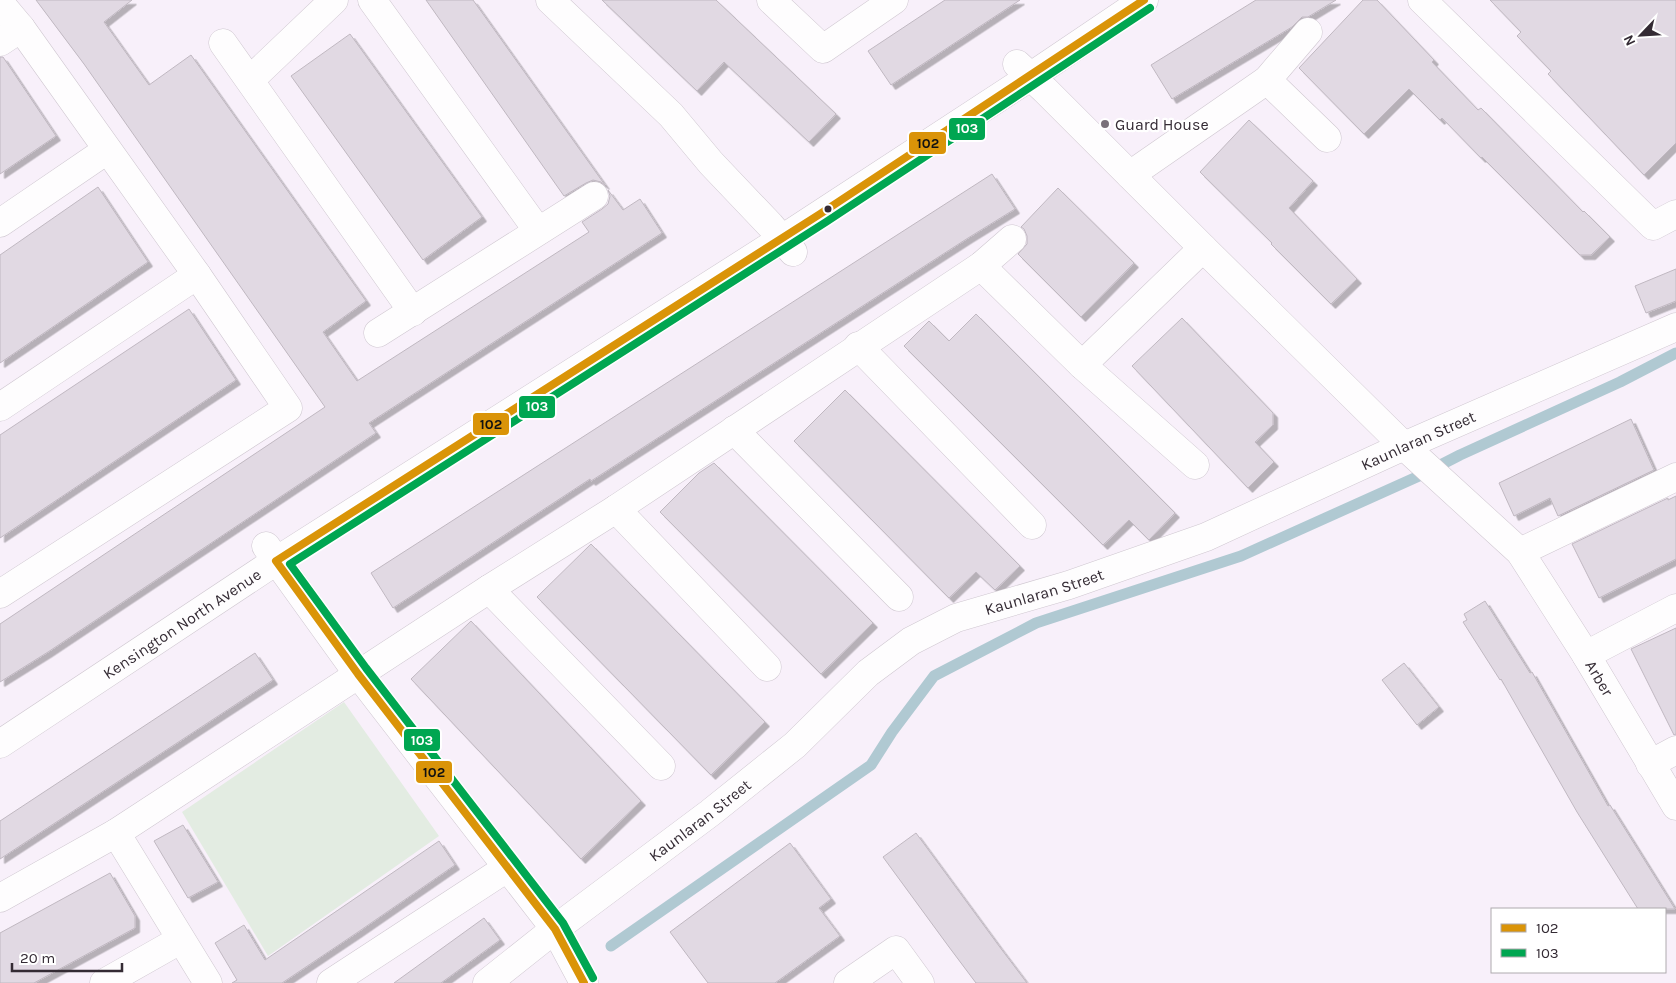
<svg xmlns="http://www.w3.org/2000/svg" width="1676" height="983" font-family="Karla,sans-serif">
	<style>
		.green { fill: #e3ece2 }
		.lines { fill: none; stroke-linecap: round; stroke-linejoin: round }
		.stream { stroke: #b0c9d2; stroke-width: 11 }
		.building { fill: #e1d9e3; stroke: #c0b8c1; filter: url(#shadow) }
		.minor-casing { stroke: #cfc7d0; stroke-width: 29 }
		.minor { stroke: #fefdfe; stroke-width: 28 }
		.bus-1-casing { stroke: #fff; stroke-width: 11 }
		.bus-2-casing { stroke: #fff; stroke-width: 11 }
		.bus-1 { stroke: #da9408; stroke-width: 8 }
		.bus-2 { stroke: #00a651; stroke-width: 8 }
		.poi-dot { fill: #797079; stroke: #fff; stroke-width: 2 }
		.bus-dot { fill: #342b34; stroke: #fff; stroke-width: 2 }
		.labels { text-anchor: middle; stroke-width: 4.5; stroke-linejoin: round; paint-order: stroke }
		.poi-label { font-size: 16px; fill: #342b34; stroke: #fff; text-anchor: start }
		.street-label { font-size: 16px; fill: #342b34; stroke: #fff }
		.line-badge { stroke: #fff; stroke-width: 2 }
		.badge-label { font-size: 14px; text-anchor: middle; font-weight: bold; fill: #fff }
		.pale-badge-label { font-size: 14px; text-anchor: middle; font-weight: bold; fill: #111 }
	</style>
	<defs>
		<filter id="shadow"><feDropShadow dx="4.5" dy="4.5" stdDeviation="0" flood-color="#0004"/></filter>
	</defs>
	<rect width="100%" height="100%" fill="#f8f0fa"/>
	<!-- green -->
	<polygon class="green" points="344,702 439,836 268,956 182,812"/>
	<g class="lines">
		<!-- stream -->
		<polyline class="stream" points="611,946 871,765 892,732 934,676 1036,623 1241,556 1419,476 1460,455 1620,382 1676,353"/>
	</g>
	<!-- building -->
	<g class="building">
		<polygon points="36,0 132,0 104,22 149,85 191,55 366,301 323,332 357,381 589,232 582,222 602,209 608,204 610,196 608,190 623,210 640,199 662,233 369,423 376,433 48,652 0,682 0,624 325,407 84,64"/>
		<polygon points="426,0 473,0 605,185 601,182 593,180 586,183 564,196"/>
		<polygon points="602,0 716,0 836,114 809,142 724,62 697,91"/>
		<polygon points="945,0 1020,0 891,85 868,51"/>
		<polygon points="1256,0 1336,0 1308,17 1302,17 1292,27 1172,99 1151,65"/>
		<polygon points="1363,0 1377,0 1434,60 1432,62 1478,110 1481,108 1583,212 1584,211 1610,237 1591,255 1580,255 1482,157 1481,158 1442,118 1440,120 1409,89 1364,134 1299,68"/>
		<polygon points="1490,0 1676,0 1676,143 1644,175 1548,74 1551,71 1517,36 1521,32"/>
		<polygon points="350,34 482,217 423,260 291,76"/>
		<polygon points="0,57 3,57 56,136 0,174"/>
		<polygon points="1249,120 1313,181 1289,208 1357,279 1331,304 1271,244 1272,243 1200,172"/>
		<polygon points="992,174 1015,209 968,238 591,481 590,479 393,608 371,573"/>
		<polygon points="98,187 148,262 0,363 0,255"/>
		<polygon points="1058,188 1134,263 1081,317 1018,254 1027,244 1027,236 1024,229 1021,227"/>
		<polygon points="1676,269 1676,301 1646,313 1635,286"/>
		<polygon points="189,309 236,380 0,538 0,435"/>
		<polygon points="976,314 1175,513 1149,540 1129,520 1103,545 904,346 929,321 949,341"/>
		<polygon points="1182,318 1273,413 1273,425 1255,442 1274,462 1248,488 1132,366"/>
		<polygon points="845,390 1020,566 995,590 976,572 949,598 794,441"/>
		<polygon points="1631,419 1654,470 1558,516 1550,498 1514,516 1499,483"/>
		<polygon points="714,463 873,623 821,674 660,512 699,473"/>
		<polygon points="1676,496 1676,559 1599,598 1572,544 1668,498 1668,500"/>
		<polygon points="591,544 765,722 711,775 537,597"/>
		<polygon points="1485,601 1530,673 1532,672 1608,806 1610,805 1675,909 1638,909 1577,812 1501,679 1500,680 1463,622 1467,620 1464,614"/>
		<polygon points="471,621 641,801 581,859 411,679"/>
		<polygon points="1676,628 1676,734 1674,735 1631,649"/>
		<polygon points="255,653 273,680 0,859 0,821"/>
		<polygon points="1404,663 1439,707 1417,725 1382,680"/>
		<polygon points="183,825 218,882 188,898 154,841"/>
		<polygon points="916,833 999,946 1027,983 976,983 949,947 883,857"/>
		<polygon points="439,841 455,865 358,932 282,983 232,983 237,980 215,943 244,925 265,960"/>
		<polygon points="790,843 831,899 819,908 840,936 775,983 708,983 670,932"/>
		<polygon points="110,873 135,916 135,928 34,983 0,983 0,933"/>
		<polygon points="484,918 500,940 441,983 394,983"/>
	</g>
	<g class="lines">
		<!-- minor casing -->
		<g class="minor-casing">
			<g id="minor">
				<polyline points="372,0 538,231"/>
				<polyline points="550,0 671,115 711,163 770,225 793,252"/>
				<polyline points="771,0 823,49 894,0"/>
				<polyline points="1422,0 1653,226 1676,214"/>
				<polyline points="0,3 21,28 197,275 288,408 0,594"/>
				<polyline points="0,42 21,28"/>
				<polyline points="223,43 413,312"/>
				<path id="s1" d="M 1017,64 L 1045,90 L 1203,248 L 1404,446 L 1520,552 L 1586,655 L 1676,806"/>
				<polyline points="250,80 334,0"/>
				<polyline points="1267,80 1327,138"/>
				<polyline points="1130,175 1267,80 1308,32"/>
				<polyline points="0,223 107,150"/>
				<polyline points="981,266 1082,365 1195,465"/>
				<polyline points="378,333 594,196"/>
				<polyline points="858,346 1032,525"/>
				<polyline points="1082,365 1203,248"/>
				<polyline points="0,407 197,275"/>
				<polyline points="734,430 899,597"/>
				<polyline points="616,509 767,667"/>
				<polyline points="266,546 358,674 555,929 584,983"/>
				<polyline points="1520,552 1676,477"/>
				<polyline points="489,589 661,766"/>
				<polyline points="1586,655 1676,608"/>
				<path id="s2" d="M 0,744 L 276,561 L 782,239 L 1030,77 L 1144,0"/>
				<polyline points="1650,764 1676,750"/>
				<polyline points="116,833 208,983"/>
				<polyline points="0,898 116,833 489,589 616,509 981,266 1012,239"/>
				<polyline points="104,983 180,940"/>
				<polyline points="331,983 507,868"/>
				<path id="s3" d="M 487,983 L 555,929 L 710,813 L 795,745 L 868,673 L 911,641 L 956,618 L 1069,585 L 1206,537 L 1404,446 L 1676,327"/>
				<polyline points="848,983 896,950 920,983"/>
			</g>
		</g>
		<!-- minor -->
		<use href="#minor" class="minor"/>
		<!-- bus-1 casing -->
		<g class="bus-1-casing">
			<polyline id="bus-1" points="584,983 555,929 358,674 276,561 820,214 1144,0"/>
		</g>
		<!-- bus-2 casing -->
		<g class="bus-2-casing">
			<polyline id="bus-2" points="593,978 563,923 366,668 290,564 826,222 1150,8"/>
		</g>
		<!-- bus-1 -->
		<use href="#bus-1" class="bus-1"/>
		<!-- bus-2 -->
		<use href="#bus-2" class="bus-2"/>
	</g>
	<!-- markers -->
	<circle class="poi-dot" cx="1105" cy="124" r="5"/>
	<circle class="bus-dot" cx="828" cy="209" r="4.5"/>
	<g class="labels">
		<!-- poi labels -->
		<g class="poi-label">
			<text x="1115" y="130">Guard House</text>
		</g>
		<!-- street labels -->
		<g class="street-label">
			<text dy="6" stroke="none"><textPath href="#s3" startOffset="1092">Kaunlaran Street</textPath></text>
			<text dy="6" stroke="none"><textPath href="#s3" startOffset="688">Kaunlaran Street</textPath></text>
			<text dy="6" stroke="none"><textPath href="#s2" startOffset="218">Kensington North Avenue</textPath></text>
			<text dy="6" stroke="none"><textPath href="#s1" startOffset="850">Arber</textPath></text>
			<text dy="6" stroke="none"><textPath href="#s3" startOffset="268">Kaunlaran Street</textPath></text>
		</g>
	</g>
	<g class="line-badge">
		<rect x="948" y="117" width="38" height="24" rx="5" fill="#00a651"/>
		<rect x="908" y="131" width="39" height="24" rx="5" fill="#da9408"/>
		<rect x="518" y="395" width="38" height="24" rx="5" fill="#00a651"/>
		<rect x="472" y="412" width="38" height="24" rx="5" fill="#da9408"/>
		<rect x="403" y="728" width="38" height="24" rx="5" fill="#00a651"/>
		<rect x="415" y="760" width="38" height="24" rx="5" fill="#da9408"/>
	</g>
	<g class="badge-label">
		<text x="967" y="133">103</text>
		<text x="537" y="411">103</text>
		<text x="422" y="745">103</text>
	</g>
	<g class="pale-badge-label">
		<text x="928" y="148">102</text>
		<text x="491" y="429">102</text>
		<text x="434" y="777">102</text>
	</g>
	<!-- legend -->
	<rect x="1491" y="908" width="175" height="65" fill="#ffffff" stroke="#aeaaae"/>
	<rect x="1501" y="924" width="25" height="8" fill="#da9408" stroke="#aeaaae"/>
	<text x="1536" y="933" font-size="15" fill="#342b34">102</text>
	<rect x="1501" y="949" width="25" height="8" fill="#00a651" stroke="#aeaaae"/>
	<text x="1536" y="958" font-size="15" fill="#342b34">103</text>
	<!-- north arrow -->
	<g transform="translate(1641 35) rotate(245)" stroke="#ffffff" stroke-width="4" paint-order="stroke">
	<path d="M0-4L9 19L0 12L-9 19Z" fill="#342b34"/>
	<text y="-8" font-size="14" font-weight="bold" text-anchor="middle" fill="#342b34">N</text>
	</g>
	<!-- scale -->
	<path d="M12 963v8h110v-8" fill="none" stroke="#342b34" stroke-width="2.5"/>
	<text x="20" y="963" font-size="15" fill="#342b34" stroke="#ffffff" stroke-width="4" paint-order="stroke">20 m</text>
</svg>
